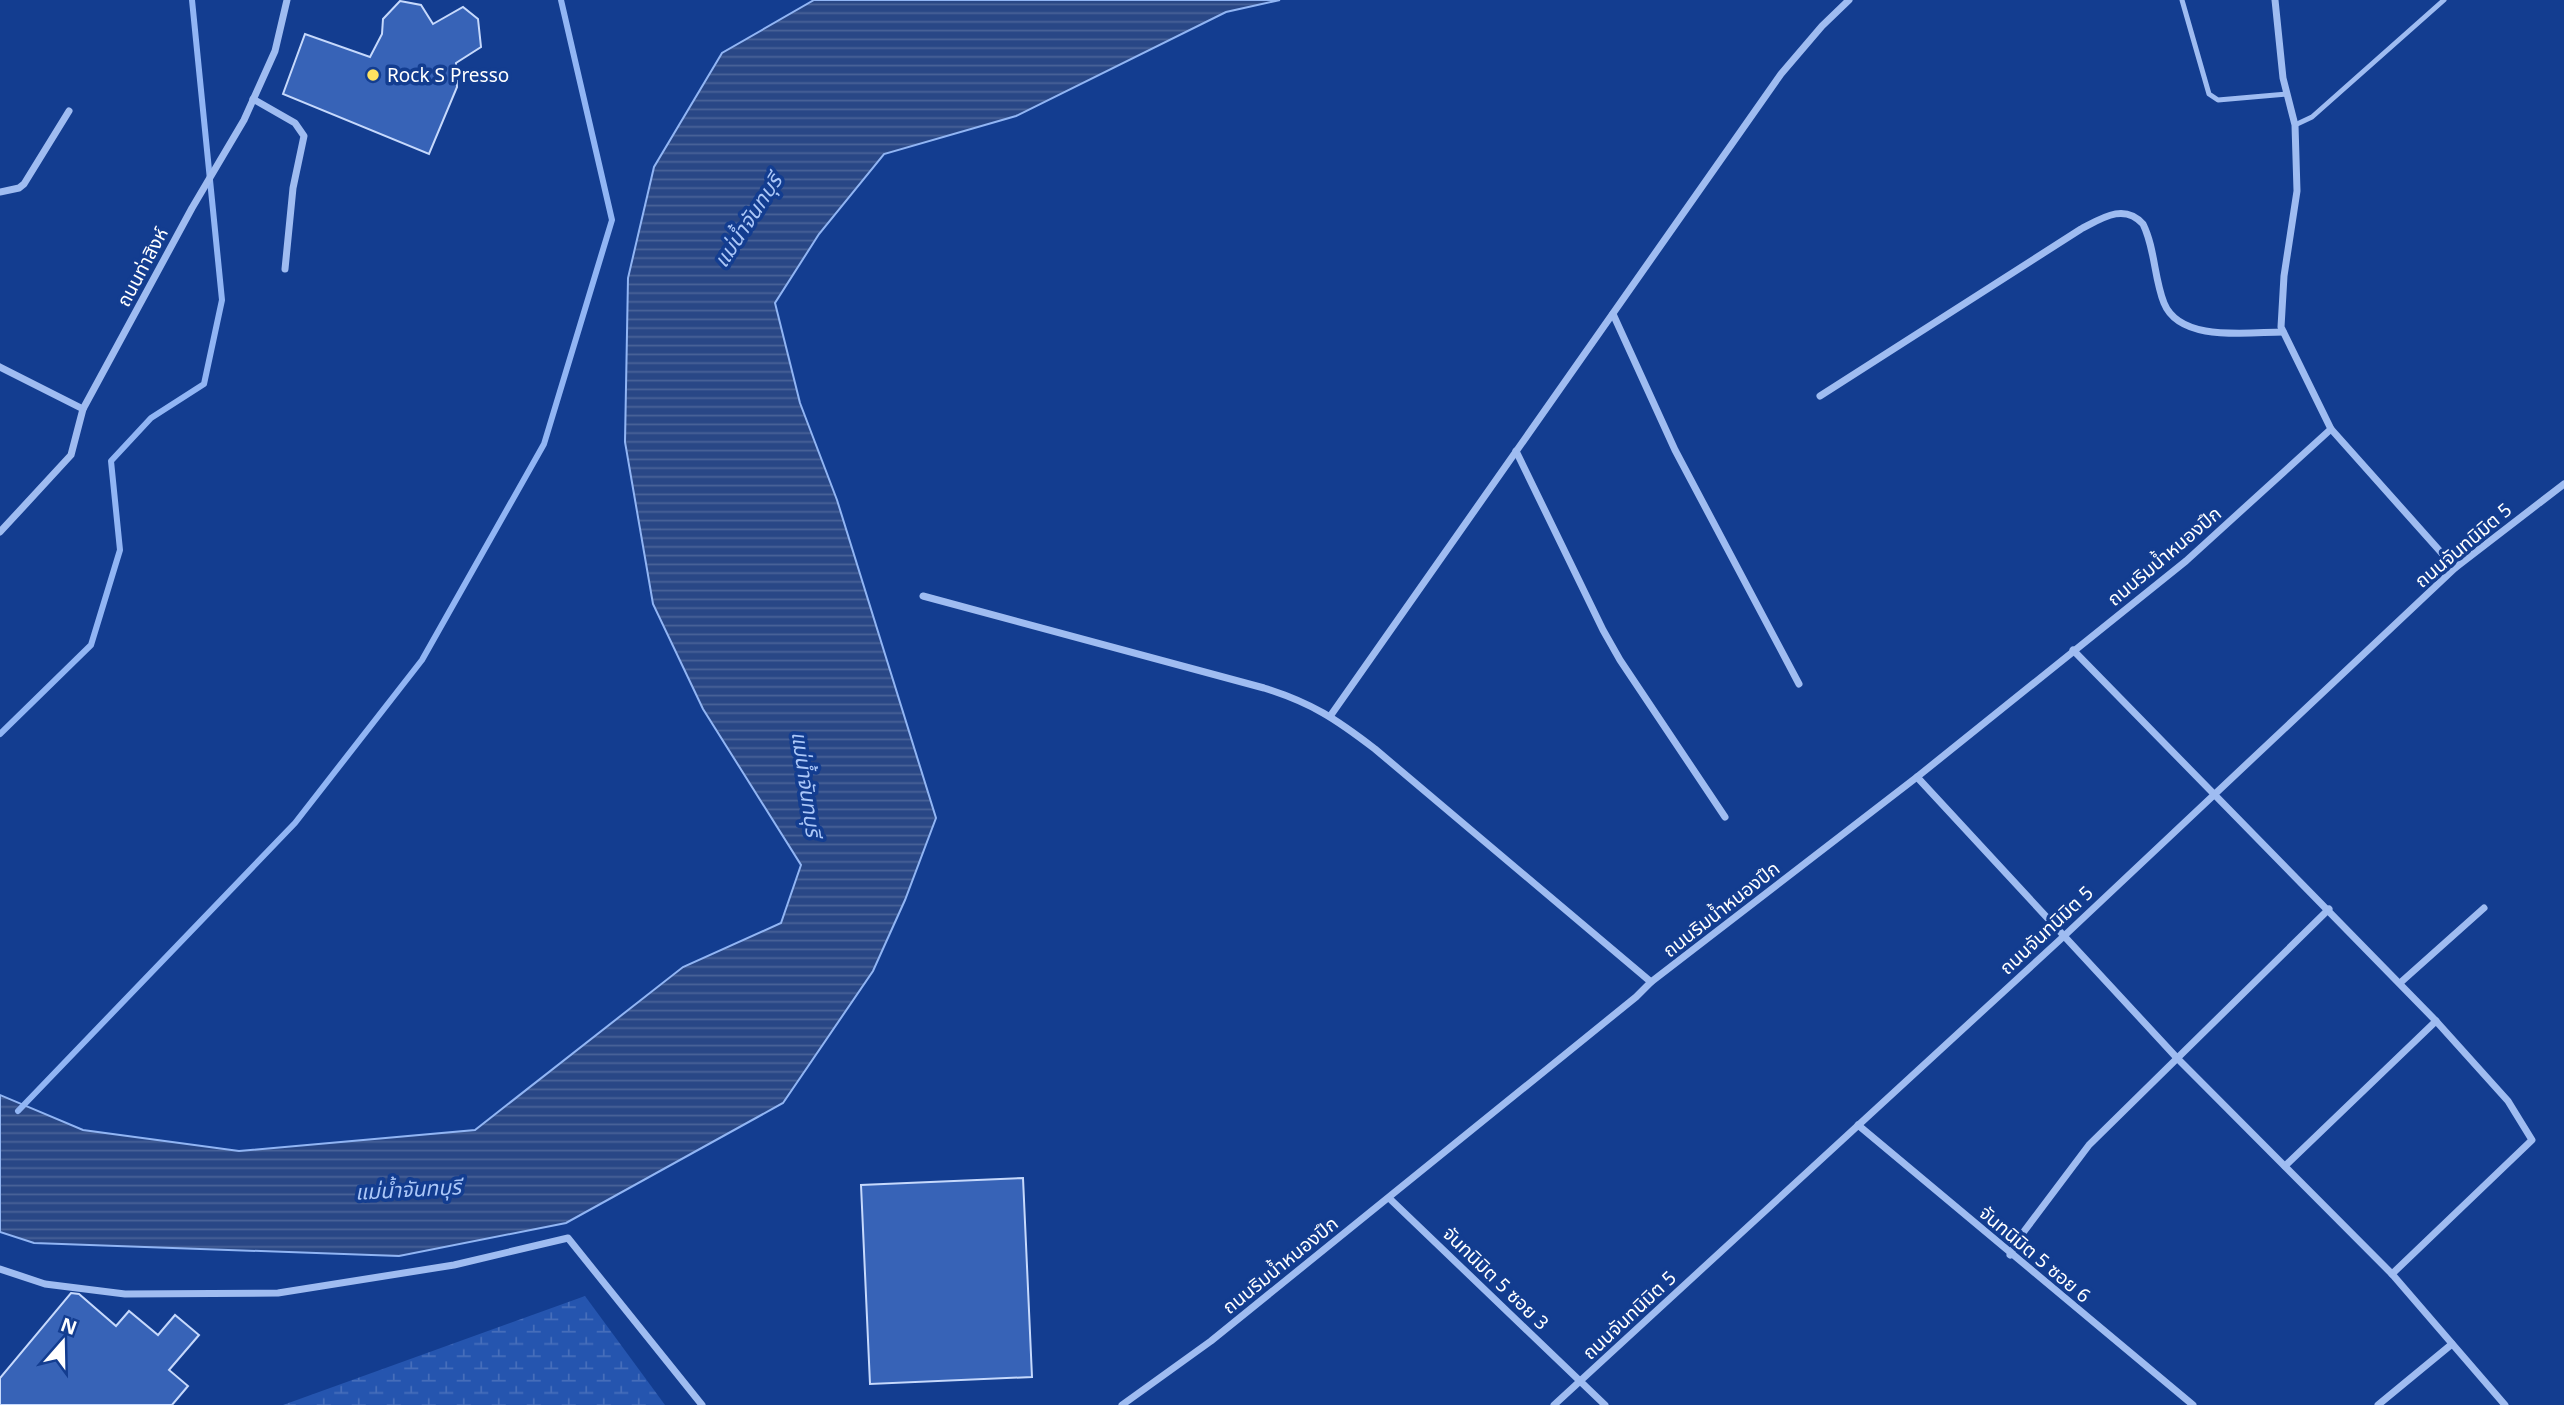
<svg xmlns="http://www.w3.org/2000/svg" width="2564" height="1405" font-family="'Noto Sans','Noto Sans Thai',sans-serif">
	<style>
		.wetland { fill: url(#wetland-marsh) }
		.water { fill: url(#water-rules); stroke: #91b5f4; stroke-width: 2 }
		.lines { fill: none; stroke-linecap: round; stroke-linejoin: round }
		.stream { stroke: #91b5f4; stroke-width: 6 }
		.building { fill: #3763b7; stroke: #c6d9fc; stroke-width: 2 }
		.lane { stroke: #9fbcf1; stroke-width: 5 }
		.street { stroke: #9fbcf1; stroke-width: 7 }
		.poi-dot { fill: #ffe260; stroke: #133d90; stroke-width: 2.5 }
		.labels { text-anchor: middle; stroke-width: 7; stroke-linejoin: round; paint-order: stroke }
		.poi-label { font-size: 19px; fill: #fff; stroke: #133d90; text-anchor: start }
		.street-label { font-size: 19px; fill: #fff; stroke: #133d90 }
		.water-label { font-size: 21px; font-style: italic; fill: #abc7f8; stroke: #133d90 }
	</style>
	<defs>
		<pattern id="wetland-marsh" width="20" height="14" patternUnits="userSpaceOnUse" patternTransform="scale(1.75)"><rect width="20" height="14" fill="#2555af"/><path d="M1 5h8M5 5V1M11 12h8M15 12V8" fill="none" stroke="#466ebb"/></pattern>
		<pattern id="water-rules" width="6" height="5" patternUnits="userSpaceOnUse" patternTransform="scale(1.75)"><rect width="6" height="5" fill="#294786"/><path d="M0 2.5h6" fill="none" stroke="#496398"/></pattern>
	</defs>
	<rect width="100%" height="100%" fill="#133d90"/>
	<!-- wetland -->
	<polygon class="wetland" points="585,1296 665,1405 283,1405"/>
	<!-- water -->
	<polygon class="water" points="814,0 1280,0 1226,12 1016,116 884,154 819,234 775,303 800,403 837,500 936,818 905,900 873,971 783,1103 566,1223 399,1256 34,1243 0,1232 0,1095 83,1130 239,1151 475,1130 683,967 781,923 801,865 703,709 653,604 625,442 628,278 654,167 722,53"/>
	<g class="lines">
		<!-- stream -->
		<g class="stream">
			<polyline points="0,734 91,645 120,550 111,461 151,418 204,384 222,300 192,0"/>
			<polyline points="18,1111 295,823 422,660 544,444 612,220 561,0"/>
		</g>
	</g>
	<!-- building -->
	<g class="building">
		<polygon points="400,1 421,5 433,24 463,7 478,19 481,47 456,63 457,87 429,154 283,94 305,34 370,57 382,34 383,19"/>
		<polygon points="1023,1178 1032,1377 870,1384 861,1185"/>
		<polygon points="71,1293 79,1294 116,1326 129,1311 158,1335 175,1315 199,1335 169,1370 188,1386 172,1405 0,1405 0,1378"/>
	</g>
	<g class="lines">
		<!-- lane -->
		<g class="lane">
			<polyline points="2182,0 2209,94 2218,100 2287,94"/>
			<polyline points="2295,125 2312,117 2444,0"/>
		</g>
		<!-- street -->
		<g class="street">
			<polyline points="2275,0 2283,78 2295,125 2297,191 2284,276 2281,327 2331,429 2455,568"/>
			<polyline points="253,99 295,123 304,136 293,188 285,269"/>
			<polyline points="0,192 19,188 24,184 69,111"/>
			<polyline points="1613,314 1675,450 1799,684"/>
			<polyline points="0,367 83,409"/>
			<path d="M 1820,396 L 2081,229 C 2102,218 2124,203 2143,224 C 2155,248 2154,278 2164,303 C 2180,343 2249,332 2283,332"/>
			<polyline points="1516,451 1603,630 1620,660 1725,817"/>
			<polyline points="0,532 71,455 83,409 192,208 244,120 275,51 287,0"/>
			<path d="M 923,596 L 1264,688 C 1312,703 1336,719 1375,749 L 1651,982"/>
			<polyline points="2073,650 2436,1021 2508,1101 2532,1140 2392,1274"/>
			<polyline points="1331,715 1781,74 1822,26 1849,0"/>
			<polyline points="1917,777 2177,1058 2392,1274 2505,1405"/>
			<polyline points="2400,983 2484,908"/>
			<polyline points="1858,1125 2193,1405"/>
			<polyline points="2285,1166 2436,1021"/>
			<polyline points="1389,1198 1605,1405"/>
			<polyline points="2010,1255 2019,1238 2089,1145 2329,909"/>
			<polyline points="0,1269 45,1284 125,1294 278,1293 454,1265 568,1238 702,1405"/>
			<polyline points="1122,1405 1211,1341 1636,997 1651,982 1917,777 2186,561 2331,429"/>
			<polyline points="1554,1405 2063,937 2455,568 2564,484"/>
			<polyline points="2378,1405 2452,1344"/>
		</g>
	</g>
	<!-- markers -->
	<circle class="poi-dot" cx="373" cy="75" r="7"/>
	<g class="labels">
		<!-- poi labels -->
		<g class="poi-label">
			<text x="387" y="82">Rock S Presso</text>
		</g>
		<!-- street labels -->
		<g class="street-label">
			<text transform="translate(142 267) rotate(-62)" y="7">ถนนท่าสิงห์</text>
			<text transform="translate(2463 545) rotate(-40)" y="7">ถนนจันทนิมิต 5</text>
			<text transform="translate(2164 556) rotate(-40)" y="7">ถนนริมน้ำหนองปึก</text>
			<text transform="translate(1721 909) rotate(-38)" y="7">ถนนริมน้ำหนองปึก</text>
			<text transform="translate(2046 930) rotate(-43)" y="7">ถนนจันทนิมิต 5</text>
			<text transform="translate(2035 1254) rotate(40)" y="7">จันทนิมิต 5 ซอย 6</text>
			<text transform="translate(1280 1265) rotate(-39)" y="7">ถนนริมน้ำหนองปึก</text>
			<text transform="translate(1496 1278) rotate(44)" y="7">จันทนิมิต 5 ซอย 3</text>
			<text transform="translate(1629 1315) rotate(-43)" y="7">ถนนจันทนิมิต 5</text>
		</g>
		<!-- water labels -->
		<g class="water-label">
			<text transform="translate(748 221) rotate(-57)" y="7">แม่น้ำจันทบุรี</text>
			<text transform="translate(806 784) rotate(82)" y="7">แม่น้ำจันทบุรี</text>
			<text transform="translate(408 1190) rotate(-3)" y="7">แม่น้ำจันทบุรี</text>
		</g>
	</g>
	<!-- north arrow -->
	<g transform="translate(63 1342) rotate(20)" stroke="#133d90" stroke-width="5" paint-order="stroke">
	<path d="M0-5L12 26L0 18L-12 26Z" fill="#ffffff"/>
	<text y="-10" font-size="19" font-weight="bold" text-anchor="middle" fill="#ffffff">N</text>
	</g>
</svg>
